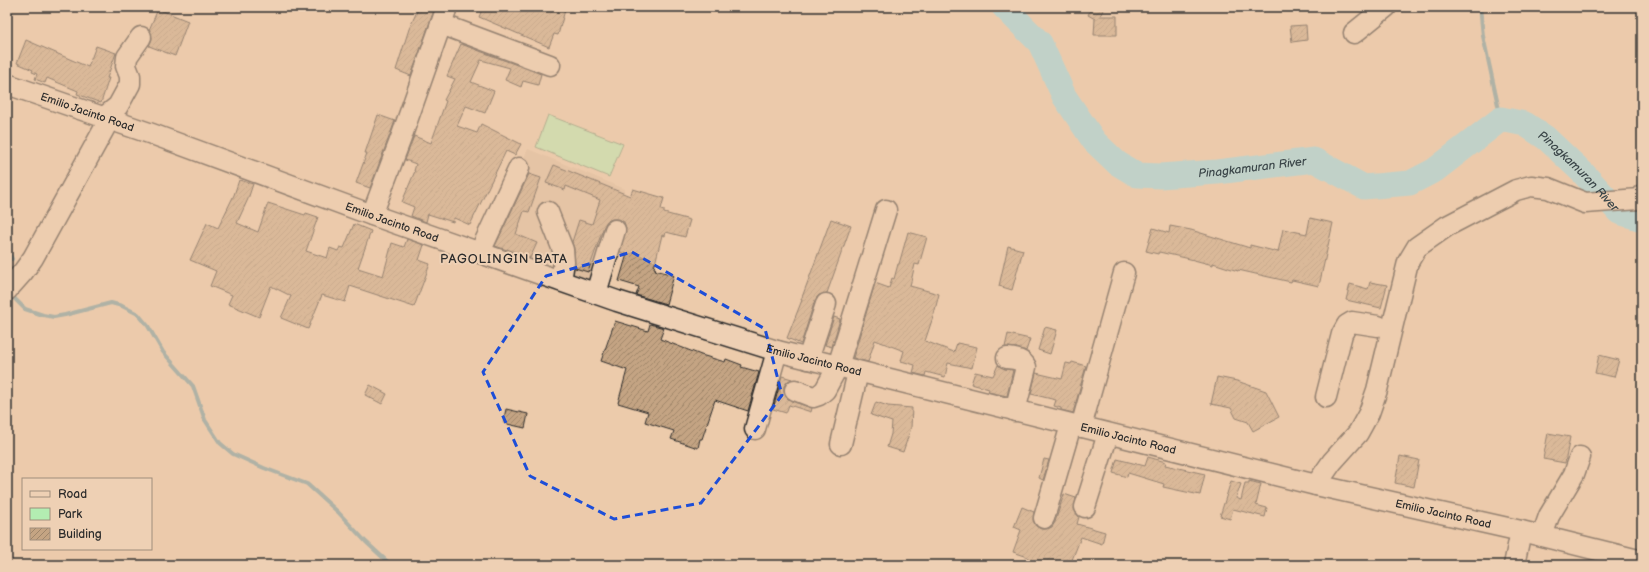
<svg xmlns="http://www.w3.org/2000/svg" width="1649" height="572" font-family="'Balsamiq Sans',sans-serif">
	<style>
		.built { fill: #dcbc9d }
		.park { fill: #b3edb2; stroke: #6f8c6e }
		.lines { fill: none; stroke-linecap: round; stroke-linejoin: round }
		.stream { stroke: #65949e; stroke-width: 4 }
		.river { stroke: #8cdaeb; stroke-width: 25 }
		.building { fill: url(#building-hatch); stroke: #2b2b2b }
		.minor-casing { stroke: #2b2b2b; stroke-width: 23 }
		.minor { stroke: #eed0b4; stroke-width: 20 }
		.marked { fill: none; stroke: #1d4ed8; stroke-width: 3; stroke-dasharray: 8 5; stroke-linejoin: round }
		.labels { text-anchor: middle; stroke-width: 4; stroke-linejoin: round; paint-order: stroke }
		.street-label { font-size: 11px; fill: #2b2b2b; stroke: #eed0b4 }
		.water-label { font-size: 12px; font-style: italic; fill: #3a4548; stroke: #eed0b4 }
		.quarter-label { font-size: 13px; letter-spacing: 1px; fill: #2b2b2b; stroke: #eed0b4 }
	</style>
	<defs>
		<pattern id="building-hatch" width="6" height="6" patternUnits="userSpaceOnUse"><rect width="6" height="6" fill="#c4a483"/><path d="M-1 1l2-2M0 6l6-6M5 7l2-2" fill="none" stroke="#9f866b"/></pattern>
	</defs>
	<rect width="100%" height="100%" fill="#eccbab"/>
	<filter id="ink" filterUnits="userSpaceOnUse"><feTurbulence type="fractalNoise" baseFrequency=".025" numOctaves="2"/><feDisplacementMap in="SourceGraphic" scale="8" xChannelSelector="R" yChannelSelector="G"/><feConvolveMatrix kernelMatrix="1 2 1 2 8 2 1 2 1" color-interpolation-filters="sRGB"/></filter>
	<g filter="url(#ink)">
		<!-- built -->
		<polygon class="built" points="528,149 625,189 593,285 484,244"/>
		<!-- park -->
		<polygon class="park" points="548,115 623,144 609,177 536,147"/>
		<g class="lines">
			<!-- stream -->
			<g class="stream">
				<polyline points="1480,7 1483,36 1501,119"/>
				<polyline points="7,250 12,259"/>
				<polyline points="14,298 25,309 43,315 54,317 65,315 111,303 122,306 138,314 148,326 163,352 193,386 205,420 220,443 233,454 264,468 307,484 338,512 366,542 391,565"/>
			</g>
			<!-- river -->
			<path class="river" id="s1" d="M 1004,7 L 1040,43 L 1064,96 L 1094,141 L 1117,163 L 1137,175 L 1160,176 L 1217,172 L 1314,160 L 1364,187 L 1410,183 L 1435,170 L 1501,119 L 1525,124 L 1546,138 L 1583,173 L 1619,212 L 1642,219"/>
		</g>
		<!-- building -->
		<g class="building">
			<polygon points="419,7 426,7 434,10 411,76 396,70 409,29"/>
			<polygon points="483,7 504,7 511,11 513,7 555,7 565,10 558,35 554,34 549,47 479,17"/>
			<polygon points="1092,7 1105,7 1100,16 1117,16 1117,35 1094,35 1095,19 1088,15"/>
			<polygon points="158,9 188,21 175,56 149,46 152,38 149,30"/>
			<polygon points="1306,25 1307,40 1292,42 1290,26"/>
			<polygon points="26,40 88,67 96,46 116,53 107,78 109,78 101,103 77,94 78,91 47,78 45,83 35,79 37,74 32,72 33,70 17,63"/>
			<polygon points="461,44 541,74 538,85 523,81 521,87 505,80 510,68 481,60 471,82 494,91 485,113 466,106 457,126 477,133 481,124 521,144 515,155 506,151 470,225 454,218 453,222 428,214 426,222 411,216 414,207 402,202 415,171 414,171 416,164 405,160 414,136 431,143 446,101 444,100 455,79 447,76"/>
			<polygon points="378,115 395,121 370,188 356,183 367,153 365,153"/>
			<polygon points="554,165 630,196 633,189 664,198 661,209 664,210 664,213 690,220 685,237 666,232 665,236 662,235 654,268 656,269 655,270 674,275 666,304 636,295 639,287 619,281 627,254 620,252 626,228 624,222 619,219 612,219 607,221 604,226 588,272 575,268 574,249 572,242 579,220 592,224 600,200 566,186 565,190 546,183"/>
			<polygon points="529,174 541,178 529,212 524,211 516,234 537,243 530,258 507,249 507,250 495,246"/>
			<polygon points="239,180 253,184 248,199 237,223 258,232 268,203 305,215 306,213 318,217 306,251 327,258 330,248 338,251 340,247 344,248 354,224 371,231 358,268 383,276 392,243 404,247 407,239 424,245 419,260 430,264 414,307 350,286 345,302 322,295 308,329 281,318 291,296 271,286 259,317 228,304 232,295 210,286 216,271 190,260 207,223 218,228 234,195"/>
			<polygon points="1310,218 1333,223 1319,286 1292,280 1291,282 1238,270 1238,271 1213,263 1213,265 1190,259 1159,252 1158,254 1146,251 1153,228 1169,233 1170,226 1191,230 1250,248 1250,245 1278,252 1283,229 1307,234"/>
			<polygon points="831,219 851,226 827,293 819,295 815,300 801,344 787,338 802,300 801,300"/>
			<polygon points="908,232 927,237 919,265 915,264 910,286 939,294 934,314 925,341 954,352 957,343 977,347 972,368 948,363 945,377 926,372 925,376 913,373 915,365 901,361 904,351 875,340 868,362 853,358 875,283 889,288 892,278 894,279 898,264 899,264"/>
			<polygon points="1008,246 1023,250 1012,290 999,286"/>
			<polygon points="1370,282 1387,285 1381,308 1346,300 1350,284 1368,289"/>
			<polygon points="834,317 840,319 832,347 825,345"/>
			<polygon points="615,321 648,331 650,324 664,328 660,339 701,355 725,362 726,359 742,365 741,367 759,372 748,411 715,400 702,439 700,439 698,448 671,439 674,431 645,422 648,412 618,403 627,370 601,361"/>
			<polygon points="1045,327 1057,330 1050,354 1038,350"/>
			<polygon points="1008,334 1030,339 1026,351 1017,348 1005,347"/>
			<polygon points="1599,355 1619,360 1614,377 1595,373"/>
			<polygon points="1072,362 1086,366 1073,413 1061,410 1061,408 1054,406 1056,400 1031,394 1036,373 1062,379 1066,363 1071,364"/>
			<polygon points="998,365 1005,369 1013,370 1007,396 988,392 989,389 971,384 975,372 993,376"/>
			<polygon points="782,376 792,379 788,381 784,386 784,392 786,397 791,401 812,408 811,412 789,405 786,413 773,409"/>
			<polygon points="1217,377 1237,381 1266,391 1279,417 1253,431 1248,422 1236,418 1231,408 1211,404"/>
			<polygon points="370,385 387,394 382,404 365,395"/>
			<polygon points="876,402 888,406 912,408 911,428 903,452 887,447 891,434 892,422 871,415"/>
			<polygon points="506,409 528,414 525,428 503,423"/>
			<polygon points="1548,433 1570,437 1565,463 1543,459"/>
			<polygon points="1400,456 1419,460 1414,487 1395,483"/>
			<polygon points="1148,457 1166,462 1165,465 1205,474 1200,495 1163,487 1164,484 1128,473 1127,477 1113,473 1117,459 1145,466"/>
			<polygon points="1044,459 1049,460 1043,480 1039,478"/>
			<polygon points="1231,481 1241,484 1236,498 1241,500 1245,483 1249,483 1249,481 1261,484 1256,505 1267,508 1265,517 1233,509 1230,519 1220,516"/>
			<polygon points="1064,494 1076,498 1074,509 1079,517 1077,524 1105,532 1102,544 1081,537 1070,565 1026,565 1028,557 1013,552 1021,530 1014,527 1022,507 1034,512 1033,520 1036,526 1041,529 1047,529 1052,527 1055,522"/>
		</g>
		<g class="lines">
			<!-- minor casing -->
			<g class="minor-casing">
				<g id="minor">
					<polyline points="441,24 550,65"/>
					<polyline points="1354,33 1386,7"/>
					<path id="s2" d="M 7,84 L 152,134 L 372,215 L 617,301 L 777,351 L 1316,485 L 1521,531 L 1642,561"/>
					<polyline points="103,118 118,106 130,84 130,76 126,66 127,57 141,37"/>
					<polyline points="548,212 563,250 564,262 561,281"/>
					<polyline points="372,215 401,138 447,7"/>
					<polyline points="480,252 519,168"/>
					<polyline points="7,290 23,272 33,258 109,120"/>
					<polyline points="596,293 615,230"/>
					<path d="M 1007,358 C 1015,359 1022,359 1026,367 L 1015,411"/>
					<polyline points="808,359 826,304"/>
					<polyline points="795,390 813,397 819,395 825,390 838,366 886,210"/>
					<polyline points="1326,397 1342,334 1347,325 1352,322 1378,326"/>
					<polyline points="1081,427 1124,273"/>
					<polyline points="755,429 777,351"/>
					<polyline points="841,444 858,372"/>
					<polyline points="1316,485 1332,462 1358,433 1369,413 1377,390 1408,262 1417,247 1447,226 1516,190 1531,186 1548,188 1585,203 1639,199 1642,195"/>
					<polyline points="1085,507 1108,434"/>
					<polyline points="1044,518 1071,425"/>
					<polyline points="1542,536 1549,516 1574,474 1580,457"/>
					<polyline points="1514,565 1521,531"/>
				</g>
			</g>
			<!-- minor -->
			<use href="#minor" class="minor"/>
		</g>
	</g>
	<!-- marked area -->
	<path d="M0 0H1649V572H0ZM 632,252 L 765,329 L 782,395 L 701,503 L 614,519 L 530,476 L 483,372 L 546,276 Z" fill="#eccbab" fill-opacity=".55" fill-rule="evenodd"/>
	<path class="marked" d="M 632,252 L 765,329 L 782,395 L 701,503 L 614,519 L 530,476 L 483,372 L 546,276 Z"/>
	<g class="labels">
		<!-- street labels -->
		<g class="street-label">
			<text dy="4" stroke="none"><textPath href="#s2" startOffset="85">Emilio Jacinto Road</textPath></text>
			<text dy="4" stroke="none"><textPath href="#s2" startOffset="409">Emilio Jacinto Road</textPath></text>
			<text dy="4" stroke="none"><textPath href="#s2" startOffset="853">Emilio Jacinto Road</textPath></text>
			<text dy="4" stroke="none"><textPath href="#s2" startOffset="1177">Emilio Jacinto Road</textPath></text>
			<text dy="4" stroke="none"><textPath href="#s2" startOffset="1501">Emilio Jacinto Road</textPath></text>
		</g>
		<!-- water labels -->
		<g class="water-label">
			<text dy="4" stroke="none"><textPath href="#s1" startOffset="334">Pinagkamuran River</textPath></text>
			<text dy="4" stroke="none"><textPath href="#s1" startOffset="707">Pinagkamuran River</textPath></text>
		</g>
		<!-- quarter labels -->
		<g class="quarter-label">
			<text x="504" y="263">PAGOLINGIN BATA</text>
		</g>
	</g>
	<!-- margin -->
	<rect width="1649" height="572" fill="none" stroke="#eed0b4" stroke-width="24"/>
	<rect x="12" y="12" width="1625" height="548" fill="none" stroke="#2b2b2b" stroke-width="1.5" filter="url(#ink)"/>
	<!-- legend -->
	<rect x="22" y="478" width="130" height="72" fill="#eed0b4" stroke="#a08e7d"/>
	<rect x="30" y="491" width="20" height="6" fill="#eed0b4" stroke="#a08e7d"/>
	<text x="58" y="498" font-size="12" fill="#2b2b2b">Road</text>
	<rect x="30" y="508" width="20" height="12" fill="#b3edb2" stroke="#a08e7d"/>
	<text x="58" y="518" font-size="12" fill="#2b2b2b">Park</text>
	<rect x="30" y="528" width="20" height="12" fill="url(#building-hatch)" stroke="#a08e7d"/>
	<text x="58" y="538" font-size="12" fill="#2b2b2b">Building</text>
</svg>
